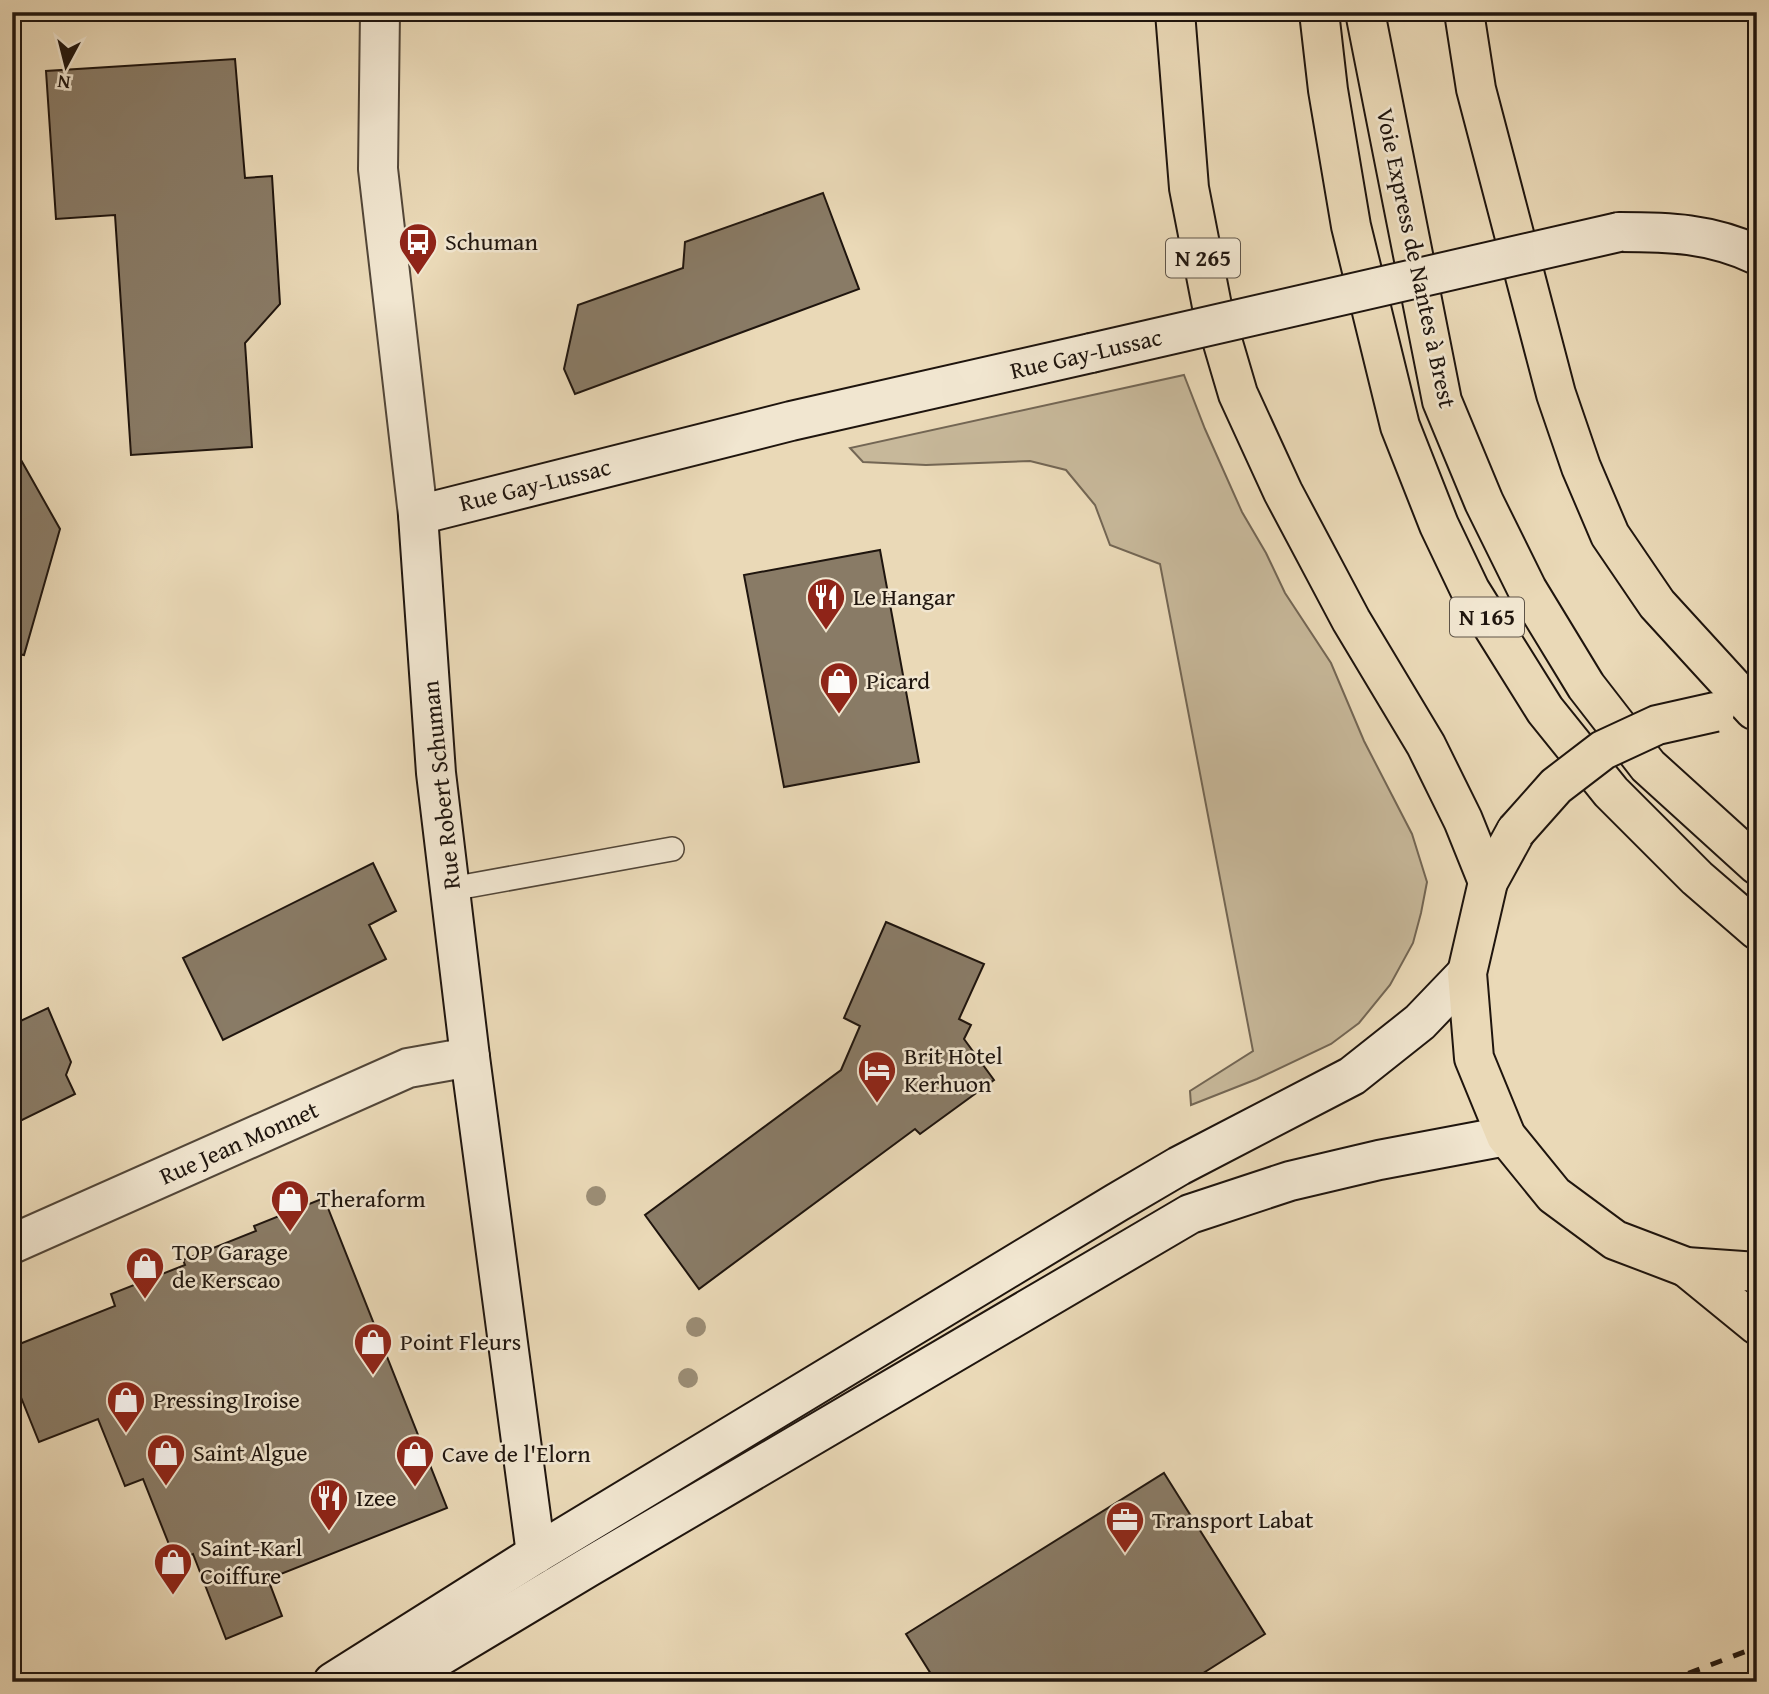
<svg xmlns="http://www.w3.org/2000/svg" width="1769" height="1694" font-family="'Gentium Book Plus',serif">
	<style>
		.green { fill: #c7b89a; stroke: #736654; stroke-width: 2 }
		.building { fill: #897b66; stroke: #1f150e; stroke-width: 2 }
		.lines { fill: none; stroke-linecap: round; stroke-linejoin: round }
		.lane-casing { stroke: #524638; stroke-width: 26 }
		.street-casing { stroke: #524638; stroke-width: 42 }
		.secondary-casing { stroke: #1f150e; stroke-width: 42 }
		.highway-casing { stroke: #1f150e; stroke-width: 42 }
		.lane { stroke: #f1e6d0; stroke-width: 23 }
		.street { stroke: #f1e6d0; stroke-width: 38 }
		.secondary { stroke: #f1e6d0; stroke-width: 38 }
		.highway { stroke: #ead9b7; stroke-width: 38 }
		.rail { stroke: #1f150e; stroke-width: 5; stroke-dasharray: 12 12; stroke-linecap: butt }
		.secondary-bridge-casing { stroke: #1f150e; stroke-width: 42; stroke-linecap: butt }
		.highway-bridge-casing { stroke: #1f150e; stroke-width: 42; stroke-linecap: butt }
		.secondary-bridge { stroke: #f1e6d0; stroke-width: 38 }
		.highway-bridge { stroke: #ead9b7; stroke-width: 38 }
		.tree { fill: #9b8d75 }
		.labels { text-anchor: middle; stroke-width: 5; stroke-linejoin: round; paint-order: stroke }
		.shield { fill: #f1e6d0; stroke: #5e5448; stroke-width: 2 }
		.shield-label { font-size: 23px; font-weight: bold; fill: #1f150e }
		.poi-label { font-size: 24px; fill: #1f150e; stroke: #f1e6d0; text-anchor: start }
		.street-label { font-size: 24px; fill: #1f150e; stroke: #f1e6d0 }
	</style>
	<rect width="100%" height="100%" fill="#ead9b7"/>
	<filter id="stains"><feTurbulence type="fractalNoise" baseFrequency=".00286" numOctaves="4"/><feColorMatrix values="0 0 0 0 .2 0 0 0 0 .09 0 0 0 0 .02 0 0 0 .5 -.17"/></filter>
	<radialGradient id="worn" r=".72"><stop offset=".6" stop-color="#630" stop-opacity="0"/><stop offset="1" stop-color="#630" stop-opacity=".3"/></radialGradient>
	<!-- green -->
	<polygon class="green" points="1184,375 1205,429 1242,512 1266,553 1285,593 1331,663 1364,741 1412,834 1427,882 1421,913 1413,943 1390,985 1359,1023 1331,1044 1257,1079 1191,1105 1190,1091 1253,1051 1160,564 1110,545 1095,505 1066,470 1030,461 926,465 863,462 850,448"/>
	<!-- building -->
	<g class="building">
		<polygon points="235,59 245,178 272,176 280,304 245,343 252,447 131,455 115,215 56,219 46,71"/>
		<polygon points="823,193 859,289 575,394 564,369 578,305 683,268 685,242"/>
		<polygon points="12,444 60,529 24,655 12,653"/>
		<polygon points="880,550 919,762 784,787 744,575"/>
		<polygon points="373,863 396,911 369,925 386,959 223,1040 183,958"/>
		<polygon points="886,922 984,964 959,1019 971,1025 964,1039 994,1080 920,1134 915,1129 699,1289 645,1215 841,1070 860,1026 844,1018"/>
		<polygon points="48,1008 71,1062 66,1075 75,1094 12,1125 12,1025"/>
		<polygon points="324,1198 447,1508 268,1579 282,1616 226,1639 193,1554 176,1562 143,1479 125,1486 98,1419 39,1442 12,1375 12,1347 115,1306 111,1294 185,1265 183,1260 256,1231 254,1226"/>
		<polygon points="1164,1473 1265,1634 1189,1682 936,1682 906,1634"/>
	</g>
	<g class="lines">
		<!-- lane casing -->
		<g class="lane-casing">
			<polyline id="lane" points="451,889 672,849"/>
		</g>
		<!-- street casing -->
		<g class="street-casing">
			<g id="street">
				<polyline points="380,12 378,169 418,515"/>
				<polyline points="12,1244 408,1068 470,1057"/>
			</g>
		</g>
		<!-- secondary casing -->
		<g class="secondary-casing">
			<g id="secondary">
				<path d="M 1619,232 C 1669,232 1710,233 1757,255"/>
				<polyline points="536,1554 470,1057 436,773 418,515 791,421 1091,353"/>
				<polyline points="333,1682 536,1554 1116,1203 1179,1166 1352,1076 1420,1022 1467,973"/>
				<polyline points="397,1682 587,1568 1190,1214 1290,1181 1379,1160 1506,1136"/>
			</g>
		</g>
		<!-- highway casing -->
		<g class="highway-casing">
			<g id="highway">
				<polyline points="1175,12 1189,188 1212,306 1238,394 1283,492 1351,620 1426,745 1463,820 1488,882"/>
				<polyline points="1319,12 1328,90 1351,226 1400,426 1439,525 1470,590 1545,710 1611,792 1697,878 1757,930"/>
				<polyline points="1365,12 1442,401 1484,502 1527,589 1586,686 1648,766 1757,865"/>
				<polyline points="1464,12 1476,89 1556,394 1581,467 1610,535 1657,604 1754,710"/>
				<polyline points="1516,831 1488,882 1467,973 1474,1058 1506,1136 1554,1195 1615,1240 1686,1267 1757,1272"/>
				<polyline points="1686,1267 1757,1325"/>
			</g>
		</g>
		<!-- lane -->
		<use href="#lane" class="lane"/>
		<!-- street -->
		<use href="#street" class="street"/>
		<!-- secondary -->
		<use href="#secondary" class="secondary"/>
		<!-- highway -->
		<use href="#highway" class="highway"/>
		<!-- rail -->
		<g class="rail">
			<polyline points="1666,1682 1757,1647"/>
			<polyline points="1747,1682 1757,1678"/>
		</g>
		<!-- secondary-bridge casing -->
		<g class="secondary-bridge-casing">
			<polyline id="secondary-bridge" points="1091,353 1619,232"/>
		</g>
		<!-- highway-bridge casing -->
		<g class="highway-bridge-casing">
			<polyline id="highway-bridge" points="1516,831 1556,786 1603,750 1657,725 1715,712"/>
		</g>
		<!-- secondary-bridge -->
		<use href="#secondary-bridge" class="secondary-bridge"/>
		<!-- highway-bridge -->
		<use href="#highway-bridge" class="highway-bridge"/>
	</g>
	<!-- trees -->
	<g class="tree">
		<circle cx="596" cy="1196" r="10"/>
		<circle cx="696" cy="1327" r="10"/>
		<circle cx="688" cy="1378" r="10"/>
	</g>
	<!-- icons -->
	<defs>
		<g id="bus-pin" transform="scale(2.0125)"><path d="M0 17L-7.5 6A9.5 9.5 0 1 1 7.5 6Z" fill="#8f2418" stroke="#f1e6d0"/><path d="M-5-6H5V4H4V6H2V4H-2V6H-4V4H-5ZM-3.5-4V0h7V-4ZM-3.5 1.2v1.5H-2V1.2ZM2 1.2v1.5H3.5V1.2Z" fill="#fff"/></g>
		<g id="restaurant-pin" transform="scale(2.0125)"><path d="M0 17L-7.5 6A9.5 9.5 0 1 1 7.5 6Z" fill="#8f2418" stroke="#f1e6d0"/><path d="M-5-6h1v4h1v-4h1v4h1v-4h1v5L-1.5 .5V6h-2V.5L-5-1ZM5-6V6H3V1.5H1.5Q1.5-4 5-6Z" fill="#fff"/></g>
		<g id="shop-pin" transform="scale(2.0125)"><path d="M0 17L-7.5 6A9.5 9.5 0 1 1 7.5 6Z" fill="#8f2418" stroke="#f1e6d0"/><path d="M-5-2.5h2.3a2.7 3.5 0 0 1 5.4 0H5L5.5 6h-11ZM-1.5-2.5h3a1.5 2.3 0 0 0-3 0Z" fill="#fff"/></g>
		<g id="hotel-pin" transform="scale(2.0125)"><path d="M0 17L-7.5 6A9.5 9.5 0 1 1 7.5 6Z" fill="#8f2418" stroke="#f1e6d0"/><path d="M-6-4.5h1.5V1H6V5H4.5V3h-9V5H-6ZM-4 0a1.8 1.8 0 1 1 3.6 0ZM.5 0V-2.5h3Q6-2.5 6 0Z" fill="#fff"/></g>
		<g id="office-pin" transform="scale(2.0125)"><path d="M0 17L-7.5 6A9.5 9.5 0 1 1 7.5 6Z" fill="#8f2418" stroke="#f1e6d0"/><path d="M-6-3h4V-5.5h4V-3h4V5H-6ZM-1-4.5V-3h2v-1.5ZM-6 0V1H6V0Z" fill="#fff"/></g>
	</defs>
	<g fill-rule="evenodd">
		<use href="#bus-pin" x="418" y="242"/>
		<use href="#restaurant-pin" x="826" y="597"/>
		<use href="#shop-pin" x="839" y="681"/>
		<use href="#hotel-pin" x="877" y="1070"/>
		<use href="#shop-pin" x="290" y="1199"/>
		<use href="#shop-pin" x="145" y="1266"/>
		<use href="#shop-pin" x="373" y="1342"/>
		<use href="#shop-pin" x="126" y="1400"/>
		<use href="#shop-pin" x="166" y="1453"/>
		<use href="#shop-pin" x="415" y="1454"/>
		<use href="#restaurant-pin" x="329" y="1498"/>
		<use href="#office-pin" x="1125" y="1520"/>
		<use href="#shop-pin" x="173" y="1562"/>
	</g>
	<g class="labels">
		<!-- shield labels -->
		<g class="shield">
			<rect x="1166" y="238.5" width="74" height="39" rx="5"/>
			<rect x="1450" y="597.5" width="74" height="39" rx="5"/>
		</g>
		<g class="shield-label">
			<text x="1203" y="266">N 265</text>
			<text x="1487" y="625">N 165</text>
		</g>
		<!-- poi labels -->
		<g class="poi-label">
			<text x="445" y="250">Schuman</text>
			<text x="853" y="605">Le Hangar</text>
			<text x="866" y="689">Picard</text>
			<text x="904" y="1064">Brit Hotel<tspan x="904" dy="28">Kerhuon</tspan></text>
			<text x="317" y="1207">Theraform</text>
			<text x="172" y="1260">TOP Garage<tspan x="172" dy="28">de Kerscao</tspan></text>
			<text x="400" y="1350">Point Fleurs</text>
			<text x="153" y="1408">Pressing Iroise</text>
			<text x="193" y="1461">Saint Algue</text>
			<text x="442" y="1462">Cave de l'Elorn</text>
			<text x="356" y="1506">Izee</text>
			<text x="1152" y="1528">Transport Labat</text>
			<text x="200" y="1556">Saint-Karl<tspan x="200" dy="28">Coiffure</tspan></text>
		</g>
		<!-- street labels -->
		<g class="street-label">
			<text transform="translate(1416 258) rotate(78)" y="8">Voie Express de Nantes à Brest</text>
			<text transform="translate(1086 354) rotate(-13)" y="8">Rue Gay-Lussac</text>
			<text transform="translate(535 485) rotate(-14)" y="8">Rue Gay-Lussac</text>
			<text transform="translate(441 785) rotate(-96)" y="8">Rue Robert Schuman</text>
			<text transform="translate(239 1143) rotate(-24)" y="8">Rue Jean Monnet</text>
		</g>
	</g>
	<!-- margin -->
	<rect width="1769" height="1694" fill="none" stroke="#ead9b7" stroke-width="42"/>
	<rect x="14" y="14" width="1741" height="1666" fill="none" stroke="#1f150e" stroke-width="3.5"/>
	<rect x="21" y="21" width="1727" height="1652" fill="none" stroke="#1f150e" stroke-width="2"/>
	<!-- north arrow -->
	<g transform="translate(66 66) rotate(187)" stroke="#f1e6d0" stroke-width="5" paint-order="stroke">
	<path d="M0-5L12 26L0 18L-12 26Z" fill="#1f150e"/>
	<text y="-10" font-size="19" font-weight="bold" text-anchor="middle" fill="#1f150e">N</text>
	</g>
	<rect width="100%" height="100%" filter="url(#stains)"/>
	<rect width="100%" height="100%" fill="url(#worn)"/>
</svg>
